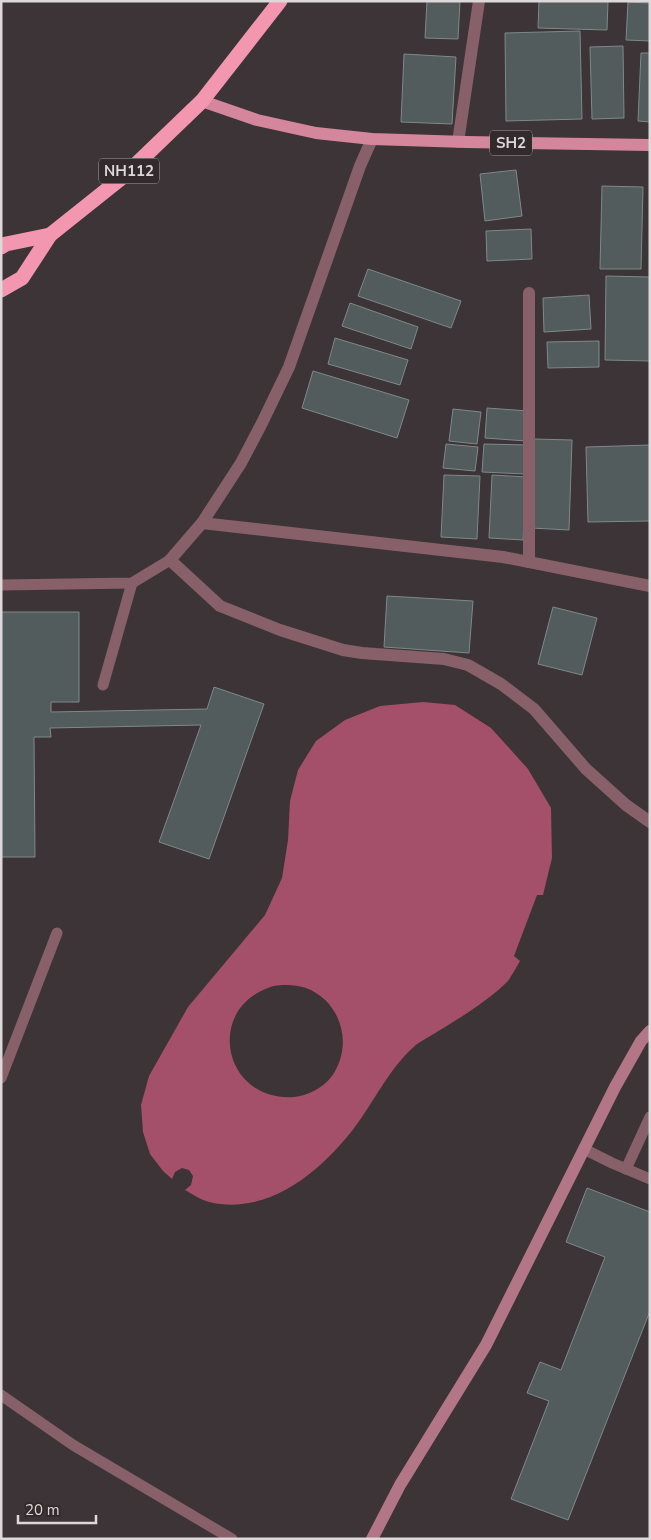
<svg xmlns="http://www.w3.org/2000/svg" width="651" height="1540" font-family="'Nunito Sans',sans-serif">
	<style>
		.water { fill: #a5506a; fill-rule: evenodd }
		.building { fill: #525c5d; stroke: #7f898a }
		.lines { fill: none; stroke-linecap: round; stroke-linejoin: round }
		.lane { stroke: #87606a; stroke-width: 11 }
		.street { stroke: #87606a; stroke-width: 12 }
		.secondary { stroke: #b37686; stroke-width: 12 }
		.primary { stroke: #d4879c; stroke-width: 12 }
		.highway { stroke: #f396b0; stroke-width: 15 }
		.labels { text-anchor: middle; stroke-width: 4; stroke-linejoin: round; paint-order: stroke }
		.shield { fill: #322a2c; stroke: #aaa4a5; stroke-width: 1 }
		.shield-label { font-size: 15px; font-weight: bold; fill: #ddd8d9 }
	</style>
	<rect width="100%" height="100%" fill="#3c3436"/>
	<!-- water -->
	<path class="water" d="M 423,702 L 455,705 L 491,728 L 528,769 L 551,808 L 552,858 L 543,895 L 537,895 L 514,956 L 520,961 C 516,968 512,975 508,981 C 492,998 460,1018 440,1030 C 433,1035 424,1039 417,1044 C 394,1063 379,1092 362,1117 C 329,1165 272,1217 209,1202 C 201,1200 192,1194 185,1190 L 191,1185 L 193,1176 L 189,1170 L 182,1168 L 175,1172 L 172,1179 L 163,1171 L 150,1154 L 143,1132 L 141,1105 L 149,1076 L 188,1007 L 265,915 L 282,878 L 288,840 L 290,801 L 298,770 L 316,741 L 345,720 L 380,706 ZM 287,985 C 293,985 300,986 306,988 C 341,1001 354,1045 332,1076 C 324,1087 308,1096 294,1097 C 224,1102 205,1011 268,988 C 274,985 281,985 287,985 Z"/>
	<!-- building -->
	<g class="building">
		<polygon points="427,1 460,1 458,39 425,38"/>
		<polygon points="539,1 608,1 607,30 538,28"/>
		<polygon points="628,2 650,3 650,41 626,40"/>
		<polygon points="580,31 582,119 506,121 505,33"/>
		<polygon points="623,46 624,118 592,119 590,47"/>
		<polygon points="641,53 650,53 650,122 638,121"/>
		<polygon points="404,54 456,57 452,124 401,122"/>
		<polygon points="516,170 522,216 485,221 480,174"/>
		<polygon points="602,186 643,187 641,269 600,269"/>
		<polygon points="531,229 532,259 487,261 486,231"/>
		<polygon points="368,269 461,301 451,328 358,296"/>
		<polygon points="606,276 650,277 650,361 605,360"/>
		<polygon points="589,295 591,329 544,332 543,298"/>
		<polygon points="350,303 418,327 411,349 342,326"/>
		<polygon points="335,338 408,360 400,385 328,364"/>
		<polygon points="599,341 599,367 548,368 547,342"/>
		<polygon points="313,371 409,400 397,438 302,408"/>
		<polygon points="487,408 528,411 526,441 485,438"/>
		<polygon points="453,409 481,412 477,444 449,441"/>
		<polygon points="534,439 572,440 569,530 531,528"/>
		<polygon points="446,444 478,447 475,471 443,468"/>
		<polygon points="484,444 527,445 525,474 482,472"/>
		<polygon points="650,445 650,521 588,522 586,447"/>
		<polygon points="444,475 480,476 477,539 441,537"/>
		<polygon points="492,475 527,477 523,540 489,538"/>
		<polygon points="387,596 473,601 469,653 384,647"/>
		<polygon points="553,607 597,618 582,675 538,664"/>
		<polygon points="1,612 79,612 79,702 51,702 51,712 207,709 214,687 264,704 209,859 159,842 201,725 50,728 51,737 34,737 35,857 1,857"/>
		<polygon points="587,1188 650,1212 650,1311 568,1520 511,1499 549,1401 527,1393 540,1362 561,1370 605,1257 566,1242"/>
	</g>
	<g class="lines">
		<!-- lane -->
		<g class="lane">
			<polyline points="1,585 132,583 170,560"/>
			<polyline points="103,685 132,583"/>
			<polyline points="1,1078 57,933"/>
			<polyline points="584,1149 612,1163 650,1179"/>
			<polyline points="626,1169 650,1117"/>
			<polyline points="1,1395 73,1445 232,1539"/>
		</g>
		<!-- street -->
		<g class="street">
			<polyline points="372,139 360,166 289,367 262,423 241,463 202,523 170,560 220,606 280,630 343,650 362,653 444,659 468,665 501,684 534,709 586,769 626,805 650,822"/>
			<polyline points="458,142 479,1"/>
			<polyline points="529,293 529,562"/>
			<polyline points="202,523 503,557 650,586"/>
		</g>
		<!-- secondary -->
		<polyline class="secondary" points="372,1539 400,1485 486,1345 615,1087 641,1041 650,1031"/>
		<!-- primary -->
		<polyline class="primary" points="202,101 257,120 316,133 372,139 466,142 650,145"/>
		<!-- highway -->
		<g class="highway">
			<polyline points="1,247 6,244 50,235"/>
			<polyline points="1,290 22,278 50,235 124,176 202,101 280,1"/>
		</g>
	</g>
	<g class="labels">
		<!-- shield labels -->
		<g class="shield">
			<rect x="490" y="130.5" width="42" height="25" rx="4"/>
			<rect x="99" y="158.5" width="60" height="25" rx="4"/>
		</g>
		<g class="shield-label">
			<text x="511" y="148">SH2</text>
			<text x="129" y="176">NH112</text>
		</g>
	</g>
	<!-- border -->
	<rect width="651" height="1540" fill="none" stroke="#ddd8d9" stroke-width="5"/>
	<!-- scale -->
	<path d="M18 1515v8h78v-8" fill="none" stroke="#ddd8d9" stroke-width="2.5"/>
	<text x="25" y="1515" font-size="15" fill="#ddd8d9" stroke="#322a2c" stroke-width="4" paint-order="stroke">20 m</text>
</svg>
